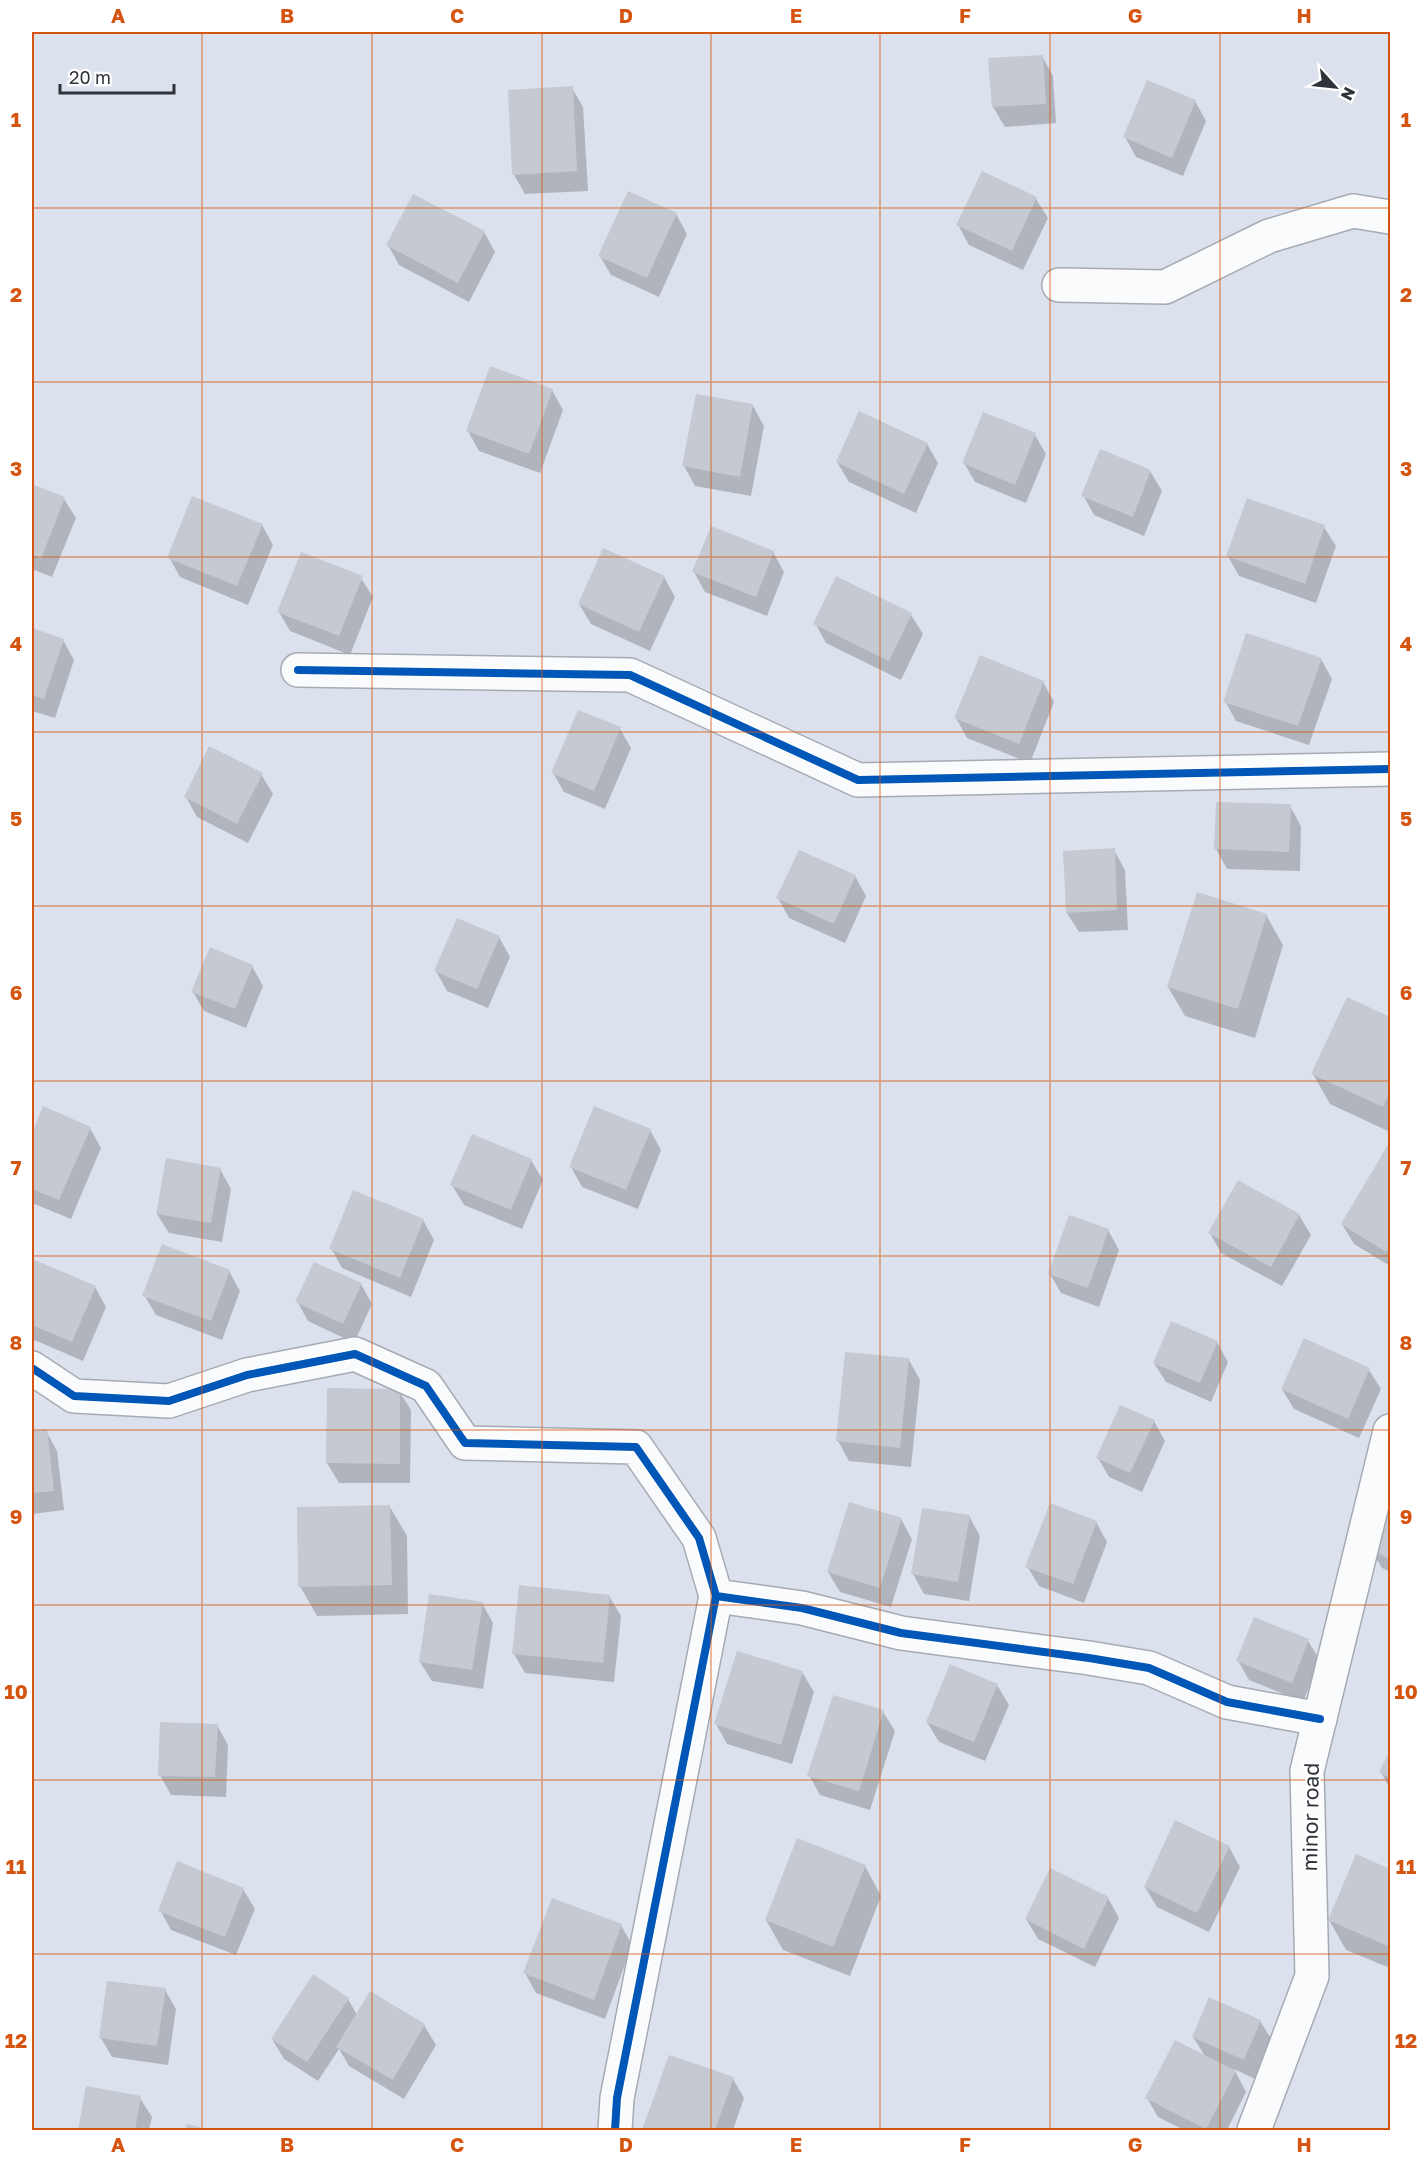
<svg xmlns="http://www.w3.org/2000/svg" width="1422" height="2162" font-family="'Golos Text',sans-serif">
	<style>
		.shadow { fill: #0003 }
		.building { fill: #c5c9d2 }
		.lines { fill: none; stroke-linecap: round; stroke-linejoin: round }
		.minor-casing { stroke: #a6aab3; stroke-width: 36 }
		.minor { stroke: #fafbfc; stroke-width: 33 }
		.cycleway-casing { stroke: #fff; stroke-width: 11 }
		.cycleway { stroke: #0057b8; stroke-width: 8 }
		.grid { fill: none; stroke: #d55510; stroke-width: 1.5; stroke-opacity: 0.55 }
		.labels { text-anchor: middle; stroke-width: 4.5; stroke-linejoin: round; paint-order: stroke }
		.street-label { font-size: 21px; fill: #2e3239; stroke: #fff }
		.neatline { fill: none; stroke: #d55510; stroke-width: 2 }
		.grid-label { font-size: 20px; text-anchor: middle; font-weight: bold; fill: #d55510 }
	</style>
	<rect width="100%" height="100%" fill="#dce2ed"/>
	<!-- shadow -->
	<g class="shadow">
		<polygon points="1042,56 1053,76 1056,123 1005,127 993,107 990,60"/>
		<polygon points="572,88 583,107 588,191 525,194 514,175"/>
		<polygon points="1195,101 1206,121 1183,176 1136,157 1125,137"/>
		<polygon points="1036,199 1048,218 1023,270 969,245 958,225"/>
		<polygon points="676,214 687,234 659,297 611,275 600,256"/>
		<polygon points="484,232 495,252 469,302 399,265 388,245"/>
		<polygon points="552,390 563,410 540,473 479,451 468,431"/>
		<polygon points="753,406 764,426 751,496 695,486 684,466"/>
		<polygon points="1035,435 1046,454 1026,503 975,482 964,463"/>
		<polygon points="927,444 938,463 916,513 849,482 837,462"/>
		<polygon points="1150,471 1162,491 1144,536 1094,515 1083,495"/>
		<polygon points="32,486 64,499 76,518 52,577 32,569"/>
		<polygon points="262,525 273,545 248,605 180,577 169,557"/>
		<polygon points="1324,527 1336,546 1316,603 1239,576 1228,556"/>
		<polygon points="773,552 784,572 767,616 705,592 694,572"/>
		<polygon points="664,577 675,597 650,651 591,624 579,604"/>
		<polygon points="361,578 373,597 350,655 290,631 279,612"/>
		<polygon points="911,615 923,634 901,680 826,643 815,623"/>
		<polygon points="32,630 63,640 74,660 55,718 32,711"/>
		<polygon points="1321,659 1332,679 1309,745 1236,721 1225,701"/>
		<polygon points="1043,682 1054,702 1030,763 967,738 956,718"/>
		<polygon points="620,729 631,748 605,809 564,792 553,773"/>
		<polygon points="261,774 273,794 248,843 197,817 186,797"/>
		<polygon points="1218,804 1290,806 1301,826 1300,871 1227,869 1216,849"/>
		<polygon points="1114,850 1125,870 1128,930 1079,932 1067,913"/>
		<polygon points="855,876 866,896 845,943 789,918 778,898"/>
		<polygon points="1266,915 1283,945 1255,1038 1185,1016 1168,987"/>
		<polygon points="499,937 510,957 488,1008 447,991 436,971"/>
		<polygon points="252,966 263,986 246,1028 204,1011 193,992"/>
		<polygon points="1347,999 1390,1019 1390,1132 1330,1104 1313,1074"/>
		<polygon points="44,1108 90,1128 101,1148 71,1219 32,1203 32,1137"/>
		<polygon points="650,1130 661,1150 638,1209 582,1187 571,1167"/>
		<polygon points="1390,1144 1390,1266 1354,1244 1342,1224"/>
		<polygon points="531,1160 543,1180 522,1229 464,1205 452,1185"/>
		<polygon points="220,1169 231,1189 222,1242 169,1233 157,1214"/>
		<polygon points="1239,1182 1299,1215 1311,1235 1282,1286 1221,1253 1210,1233"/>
		<polygon points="423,1220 434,1240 411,1297 342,1268 331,1248"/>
		<polygon points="1108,1230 1119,1250 1099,1307 1061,1293 1050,1274"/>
		<polygon points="36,1262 95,1287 106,1307 83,1361 32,1339 32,1273"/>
		<polygon points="229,1271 240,1291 222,1340 156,1315 144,1295"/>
		<polygon points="361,1284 372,1304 354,1343 308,1321 297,1301"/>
		<polygon points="1305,1340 1369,1370 1381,1389 1359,1438 1294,1409 1282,1389"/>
		<polygon points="1217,1342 1228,1362 1211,1402 1166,1382 1154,1363"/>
		<polygon points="909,1360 920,1380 911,1467 849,1461 838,1441"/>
		<polygon points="399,1391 411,1410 410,1483 339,1483 327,1463"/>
		<polygon points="1154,1421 1165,1441 1142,1492 1109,1477 1098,1458"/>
		<polygon points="46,1431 57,1451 64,1510 32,1514 32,1433"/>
		<polygon points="390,1507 407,1536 408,1614 317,1616 300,1586"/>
		<polygon points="1390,1509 1390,1572 1382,1568 1371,1549"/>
		<polygon points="969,1516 980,1536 969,1601 924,1594 913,1574"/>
		<polygon points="901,1519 912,1539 891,1607 840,1592 828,1572"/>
		<polygon points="1096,1522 1107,1542 1084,1603 1039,1586 1027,1566"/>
		<polygon points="609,1596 621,1616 614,1682 525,1673 514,1654"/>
		<polygon points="482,1603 493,1623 483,1689 432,1681 420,1662"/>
		<polygon points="1254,1619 1308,1641 1320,1660 1303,1702 1249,1680 1238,1661"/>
		<polygon points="802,1672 814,1692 792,1764 727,1744 716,1724"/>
		<polygon points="997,1685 1009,1705 985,1761 939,1742 927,1722"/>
		<polygon points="883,1712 895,1731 870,1810 820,1795 809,1775"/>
		<polygon points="217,1725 228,1745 226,1797 171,1795 160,1775"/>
		<polygon points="1390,1754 1390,1789 1381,1772"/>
		<polygon points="1229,1847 1240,1867 1209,1932 1157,1907 1145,1887"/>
		<polygon points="1357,1856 1390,1870 1390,1968 1346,1950 1329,1920"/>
		<polygon points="865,1866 881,1896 850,1976 783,1950 766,1920"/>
		<polygon points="243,1889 255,1909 236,1955 171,1930 160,1910"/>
		<polygon points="1108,1898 1119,1918 1095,1967 1038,1939 1026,1919"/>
		<polygon points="621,1925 632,1945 605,2019 536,1993 525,1973"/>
		<polygon points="165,1990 176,2009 168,2065 112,2057 101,2038"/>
		<polygon points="348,1999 357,2015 424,2025 436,2045 404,2099 349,2066 339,2049 318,2081 284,2059 272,2039"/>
		<polygon points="1260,2021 1272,2040 1255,2079 1234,2069 1246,2092 1227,2130 1184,2130 1158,2117 1147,2098 1205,2056 1193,2037"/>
		<polygon points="670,2057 733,2079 744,2098 733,2130 644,2130"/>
		<polygon points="87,2088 140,2098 152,2117 149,2130 79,2130"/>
	</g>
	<!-- building -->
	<g class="building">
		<polygon points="1043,55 1046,104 992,107 988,58"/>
		<polygon points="1147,80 1196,100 1172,158 1123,137"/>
		<polygon points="573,86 577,171 512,175 508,90"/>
		<polygon points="982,171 1037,197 1012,251 956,225"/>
		<polygon points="628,191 677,213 647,278 598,256"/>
		<polygon points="413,194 485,231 458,283 386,245"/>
		<polygon points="490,366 553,389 529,454 466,431"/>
		<polygon points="696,394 753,404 740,477 682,466"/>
		<polygon points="859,411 928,443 904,494 836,462"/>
		<polygon points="983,412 1036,433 1015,485 962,463"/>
		<polygon points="1100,449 1151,470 1133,517 1081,496"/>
		<polygon points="32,484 65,497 41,559 32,555"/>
		<polygon points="192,496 263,524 237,586 167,558"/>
		<polygon points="1247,498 1325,525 1305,584 1226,556"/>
		<polygon points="711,526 774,551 756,597 692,572"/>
		<polygon points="603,548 665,576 639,632 578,604"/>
		<polygon points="301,552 363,576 339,636 277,612"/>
		<polygon points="836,576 912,613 889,661 813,624"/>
		<polygon points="32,628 64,639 44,699 32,695"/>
		<polygon points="1246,633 1322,658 1298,726 1223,702"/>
		<polygon points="980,655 1044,681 1019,744 954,718"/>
		<polygon points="578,710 621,727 594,791 551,773"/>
		<polygon points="209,746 263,773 237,824 184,797"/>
		<polygon points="1216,802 1291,804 1289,852 1214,849"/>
		<polygon points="1115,848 1117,910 1066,913 1063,851"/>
		<polygon points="799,850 856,875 834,924 776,898"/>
		<polygon points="1197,892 1267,914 1238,1009 1167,987"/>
		<polygon points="457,918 500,936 477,989 434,971"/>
		<polygon points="210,947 253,965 235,1009 191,992"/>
		<polygon points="1347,997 1390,1017 1390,1090 1383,1107 1311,1074"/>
		<polygon points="43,1106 91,1127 59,1200 32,1189 32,1133"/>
		<polygon points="594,1106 651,1129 626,1190 569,1167"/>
		<polygon points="472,1134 532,1159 511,1210 450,1185"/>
		<polygon points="1390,1141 1390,1244 1386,1252 1341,1224"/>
		<polygon points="166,1158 221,1168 211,1223 156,1214"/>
		<polygon points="1238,1180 1300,1214 1271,1267 1208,1233"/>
		<polygon points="353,1190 424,1219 400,1278 329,1249"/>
		<polygon points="1069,1215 1109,1229 1088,1288 1048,1274"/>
		<polygon points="162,1244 230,1270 211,1321 142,1296"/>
		<polygon points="35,1260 96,1286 72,1342 32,1325 32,1269"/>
		<polygon points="314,1262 362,1283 343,1324 295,1302"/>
		<polygon points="1171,1321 1218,1341 1200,1383 1153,1363"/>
		<polygon points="1304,1338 1370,1368 1348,1419 1281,1389"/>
		<polygon points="845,1352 909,1358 900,1448 836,1441"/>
		<polygon points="327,1388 400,1389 400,1464 326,1463"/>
		<polygon points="1120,1405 1155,1420 1130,1473 1096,1458"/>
		<polygon points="47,1429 54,1491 32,1493 32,1431"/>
		<polygon points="849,1502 902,1518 880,1588 827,1572"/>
		<polygon points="1050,1503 1097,1521 1073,1584 1025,1567"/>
		<polygon points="390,1505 392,1585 298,1587 297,1507"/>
		<polygon points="1390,1506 1390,1559 1369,1549"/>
		<polygon points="922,1508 970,1515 958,1582 911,1574"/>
		<polygon points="519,1585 610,1595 603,1663 512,1654"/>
		<polygon points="429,1594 483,1602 472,1670 419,1662"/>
		<polygon points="1254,1617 1309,1639 1292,1683 1236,1661"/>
		<polygon points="737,1651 803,1671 781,1745 714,1724"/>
		<polygon points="950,1664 998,1684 974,1742 926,1722"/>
		<polygon points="833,1695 884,1710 859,1791 807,1776"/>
		<polygon points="160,1722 218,1724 215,1777 158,1776"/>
		<polygon points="1390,1751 1390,1778 1379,1772"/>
		<polygon points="1175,1820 1230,1846 1197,1913 1144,1887"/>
		<polygon points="797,1838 866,1865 833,1947 765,1920"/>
		<polygon points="1356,1854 1390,1869 1390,1947 1328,1920"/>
		<polygon points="177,1861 244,1888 225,1937 158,1911"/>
		<polygon points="1050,1868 1109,1897 1084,1949 1025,1919"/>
		<polygon points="552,1898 622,1924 594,2000 523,1973"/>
		<polygon points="313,1974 349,1998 307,2062 271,2039"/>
		<polygon points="107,1981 166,1988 157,2046 99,2038"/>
		<polygon points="370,1991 425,2024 393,2080 336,2047"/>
		<polygon points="1209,1997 1261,2020 1244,2060 1192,2037"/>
		<polygon points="1175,2040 1236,2071 1206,2129 1145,2098"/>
		<polygon points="669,2055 734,2077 715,2130 642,2130"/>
		<polygon points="86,2086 141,2096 135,2130 78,2130"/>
		<polygon points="187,2124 210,2130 185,2130"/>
	</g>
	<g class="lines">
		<!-- minor casing -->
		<g class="minor-casing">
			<g id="minor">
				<polyline points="1059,285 1165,287 1269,236 1353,211 1390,217"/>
				<polyline points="298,670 630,675 858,780 1390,769"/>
				<polyline points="32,1368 74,1396 169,1401 247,1375 355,1354 426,1386 465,1443 636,1447 699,1538 716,1596 802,1608 901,1633 1089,1658 1149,1668 1227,1702 1320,1719"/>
				<polyline points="615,2130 617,2098 716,1596"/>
				<polyline points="1254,2130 1312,1976 1307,1771 1390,1431"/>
			</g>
		</g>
		<!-- minor -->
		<use href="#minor" class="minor"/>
		<!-- cycleway casing -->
		<g class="cycleway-casing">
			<g id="cycleway">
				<polyline points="298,670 630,675 858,780 1390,769"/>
				<polyline points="32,1368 74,1396 169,1401 247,1375 355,1354 426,1386 465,1443 636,1447 699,1538 716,1596 802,1608 901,1633 1089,1658 1149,1668 1227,1702 1320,1719"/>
				<polyline points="615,2130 617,2098 716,1596"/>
			</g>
		</g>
		<!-- cycleway -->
		<use href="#cycleway" class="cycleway"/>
	</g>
	<!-- grid -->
	<path class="grid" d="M 202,32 L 202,2130M 372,32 L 372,2130M 542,32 L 542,2130M 711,32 L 711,2130M 880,32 L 880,2130M 1050,32 L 1050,2130M 1220,32 L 1220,2130M 32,208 L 1390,208M 32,382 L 1390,382M 32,557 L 1390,557M 32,732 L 1390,732M 32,906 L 1390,906M 32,1081 L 1390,1081M 32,1256 L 1390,1256M 32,1430 L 1390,1430M 32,1605 L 1390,1605M 32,1780 L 1390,1780M 32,1954 L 1390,1954"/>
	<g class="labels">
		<!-- street labels -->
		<g class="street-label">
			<text transform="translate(1311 1817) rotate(-89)" y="7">minor road</text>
		</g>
	</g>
	<!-- border -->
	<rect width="1422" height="2162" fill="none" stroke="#ffffff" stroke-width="66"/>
	<!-- north arrow -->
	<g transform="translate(1335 87) rotate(117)" stroke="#ffffff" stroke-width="4.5" paint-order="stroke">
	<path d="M0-4.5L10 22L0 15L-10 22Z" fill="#2e3239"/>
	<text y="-9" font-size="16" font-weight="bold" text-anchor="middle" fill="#2e3239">N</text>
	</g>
	<!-- scale -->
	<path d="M60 84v9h114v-9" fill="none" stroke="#2e3239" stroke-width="3"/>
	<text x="69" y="84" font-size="18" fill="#2e3239" stroke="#ffffff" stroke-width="4.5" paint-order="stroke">20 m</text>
	<rect x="33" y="33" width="1356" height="2096" class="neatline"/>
	<g class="grid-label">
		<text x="118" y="23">A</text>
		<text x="287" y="23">B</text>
		<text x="457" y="23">C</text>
		<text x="626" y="23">D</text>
		<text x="796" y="23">E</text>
		<text x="965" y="23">F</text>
		<text x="1135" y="23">G</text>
		<text x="1304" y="23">H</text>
		<text x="16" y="127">1</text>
		<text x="1406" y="127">1</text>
		<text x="16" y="302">2</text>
		<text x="1406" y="302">2</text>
		<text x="16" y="476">3</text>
		<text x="1406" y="476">3</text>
		<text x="16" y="651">4</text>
		<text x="1406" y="651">4</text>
		<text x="16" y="826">5</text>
		<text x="1406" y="826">5</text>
		<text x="16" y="1000">6</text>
		<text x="1406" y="1000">6</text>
		<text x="16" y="1175">7</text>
		<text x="1406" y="1175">7</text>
		<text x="16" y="1350">8</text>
		<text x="1406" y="1350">8</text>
		<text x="16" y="1524">9</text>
		<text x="1406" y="1524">9</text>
		<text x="16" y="1699">10</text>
		<text x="1406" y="1699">10</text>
		<text x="16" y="1874">11</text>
		<text x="1406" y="1874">11</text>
		<text x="16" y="2048">12</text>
		<text x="1406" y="2048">12</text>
		<text x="118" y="2152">A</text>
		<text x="287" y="2152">B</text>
		<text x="457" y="2152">C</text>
		<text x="626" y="2152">D</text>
		<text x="796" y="2152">E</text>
		<text x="965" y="2152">F</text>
		<text x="1135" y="2152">G</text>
		<text x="1304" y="2152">H</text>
	</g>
</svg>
